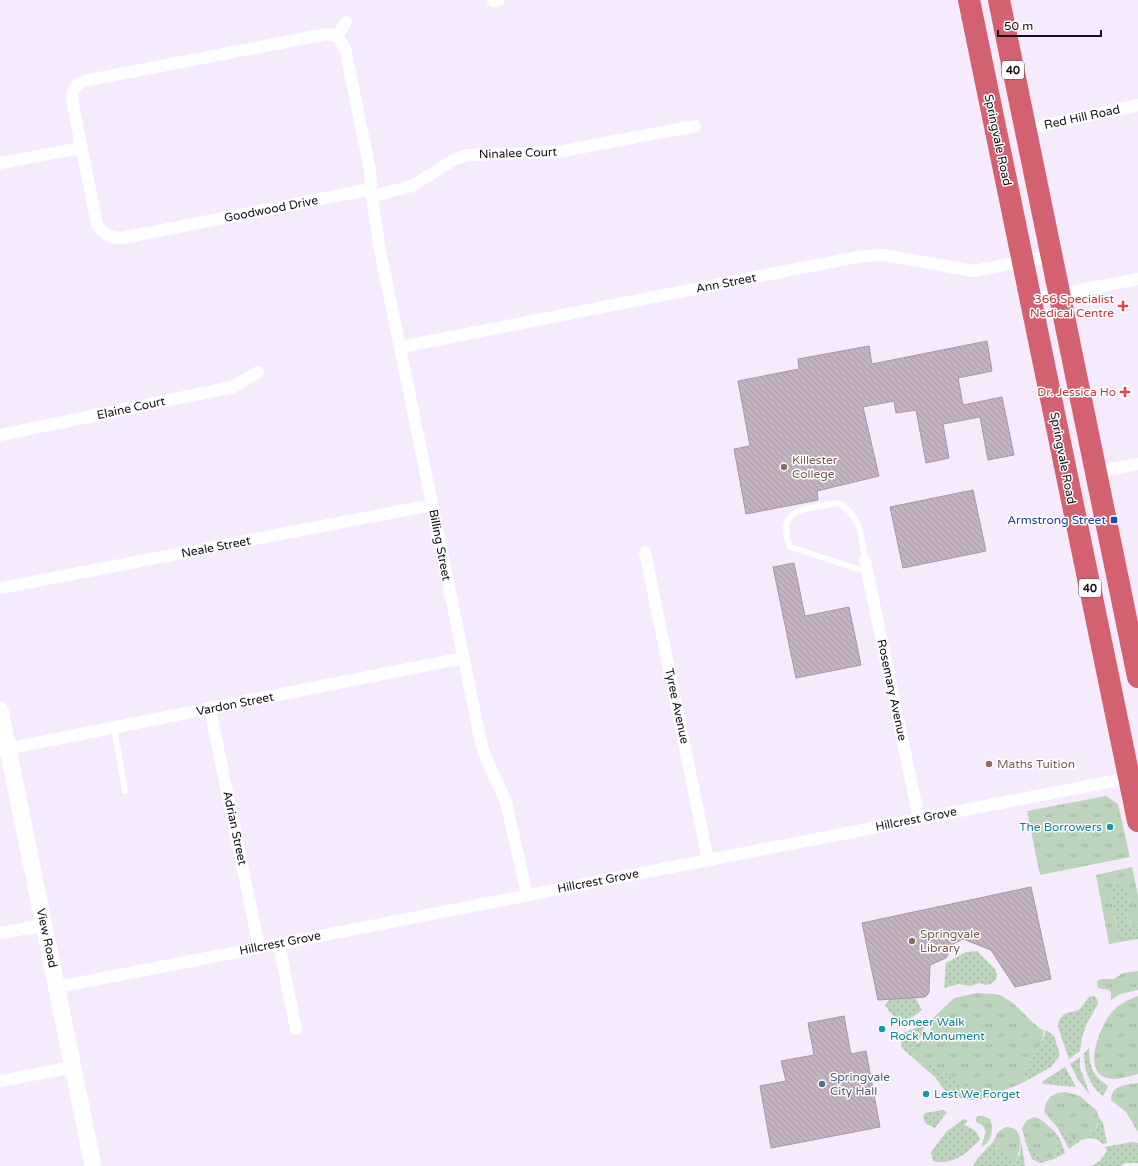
<svg xmlns="http://www.w3.org/2000/svg" width="1138" height="1166" font-family="'Varela Round',sans-serif">
	<style>
		.park { fill: url(#park-tufts) }
		.garden { fill: url(#garden-dots) }
		.building { fill: url(#building-back-hatch); stroke: #a898a5 }
		.lines { fill: none; stroke-linecap: round; stroke-linejoin: round }
		.lane { stroke: #fff; stroke-width: 6 }
		.street { stroke: #fff; stroke-width: 12 }
		.secondary { stroke: #fff; stroke-width: 17 }
		.highway { stroke: #d4616f; stroke-width: 22 }
		.health-dot { fill: #e0444e; stroke: #fff; stroke-width: 1.5 }
		.education-dot { fill: #8d6e63; stroke: #fff; stroke-width: 1.5 }
		.transit-dot { fill: #1a4fb4; stroke: #fff; stroke-width: 1.5 }
		.culture-dot { fill: #0f9aa8; stroke: #fff; stroke-width: 1.5 }
		.service-dot { fill: #5c6f8a; stroke: #fff; stroke-width: 1.5 }
		.labels { text-anchor: middle; stroke-width: 3; stroke-linejoin: round; paint-order: stroke }
		.shield { fill: #fff; stroke: #5a575b; stroke-width: 1 }
		.shield-label { font-size: 11px; font-weight: bold; fill: #130f15 }
		.street-label { font-size: 12px; fill: #130f15; stroke: #fff }
		.health-label { font-size: 12px; fill: #be3a42; stroke: #fff; text-anchor: end }
		.education-label { font-size: 12px; fill: #785e54; stroke: #fff; text-anchor: start }
		.transit-label { font-size: 12px; fill: #164399; stroke: #fff; text-anchor: end }
		.culture-label { font-size: 12px; fill: #0d838f; stroke: #fff; text-anchor: start }
		.service-label { font-size: 12px; fill: #4e5e75; stroke: #fff; text-anchor: start }
	</style>
	<defs>
		<pattern id="park-tufts" width="24" height="20" patternUnits="userSpaceOnUse"><rect width="24" height="20" fill="#bcd3bc"/><path d="M3 7l-1-3M5 7V3M7 7l1-3M15 17l-1-3M17 17v-4M19 17l1-3" fill="none" stroke="#a1b4a1"/></pattern>
		<pattern id="garden-dots" width="8" height="8" patternUnits="userSpaceOnUse"><rect width="8" height="8" fill="#bcd3bc"/><path d="M2 2h.1M6 6h.1" fill="none" stroke="#a1b4a1" stroke-width="1.8" stroke-linecap="round"/></pattern>
		<pattern id="building-back-hatch" width="6" height="6" patternUnits="userSpaceOnUse"><rect width="6" height="6" fill="#c3b3c1"/><path d="M-1 5l2 2M0 0l6 6M5-1l2 2" fill="none" stroke="#a799a5"/></pattern>
	</defs>
	<rect width="100%" height="100%" fill="#f5ebfd"/>
	<!-- park -->
	<g class="park">
		<polygon points="1106,796 1118,804 1130,857 1040,875 1027,811"/>
		<path d="M 1132,867 L 1138,895 L 1138,926 C 1122,923 1127,909 1130,898 L 1109,889 L 1120,942 L 1109,944 L 1096,875 Z"/>
		<polygon points="1138,971 1138,990 1120,994 1111,1000 1111,993 1109,990 1098,988 1097,981 1101,979 1114,979 1123,973"/>
		<path d="M 977,993 C 984,994 993,993 999,995 C 1018,1002 1027,1021 1044,1031 L 1041,1044 L 1021,1075 L 1024,1082 L 985,1099 C 968,1083 945,1075 925,1062 L 920,1064 L 913,1058 L 915,1045 L 925,1038 L 931,1029 L 929,1022 L 954,998 Z"/>
		<path d="M 1138,996 L 1138,1074 C 1128,1076 1117,1081 1107,1078 C 1081,1071 1101,1024 1112,1012 C 1119,1004 1128,1000 1138,996 Z"/>
		<path d="M 1138,1083 L 1138,1132 L 1126,1112 L 1111,1100 C 1112,1085 1125,1085 1138,1083 Z"/>
		<path d="M 1065,1092 L 1080,1096 L 1097,1111 C 1101,1128 1090,1147 1072,1137 C 1064,1133 1049,1118 1044,1111 C 1046,1098 1052,1093 1065,1092 Z"/>
		<path d="M 978,1116 L 983,1116 L 990,1119 C 994,1128 992,1143 981,1147 L 986,1131 L 982,1125 L 976,1122 L 976,1118 Z"/>
		<path d="M 1035,1117 C 1050,1122 1065,1144 1054,1159 C 1037,1161 1024,1142 1022,1128 L 1027,1120 Z"/>
		<path d="M 1006,1127 C 1027,1127 1020,1153 1014,1165 L 995,1147 L 993,1142 L 998,1132 Z"/>
	</g>
	<!-- garden -->
	<g class="garden">
		<path d="M 1118,883 C 1121,884 1125,886 1127,888 C 1136,900 1115,922 1138,926 L 1138,939 L 1120,942 L 1109,889 Z"/>
		<polygon points="977,951 994,968 997,974 996,980 991,984 986,985 979,983 970,986 959,984 944,988 946,963 966,952"/>
		<polygon points="1094,996 1097,999 1098,1004 1087,1023 1082,1037 1080,1051 1069,1059 1058,1027 1059,1020 1064,1014 1079,1010 1089,997"/>
		<path d="M 915,997 L 922,1010 C 906,1024 896,1023 885,1005 L 890,999 Z"/>
		<polygon points="924,1025 923,1033 916,1043 913,1058 902,1048 900,1038 905,1032"/>
		<polygon points="1046,1030 1054,1036 1060,1055 1051,1067 1024,1082 1021,1075 1041,1044"/>
		<path d="M 1089,1048 C 1089,1066 1093,1076 1108,1086 L 1103,1096 C 1089,1085 1084,1071 1084,1053 Z"/>
		<polygon points="1080,1057 1080,1068 1090,1095 1079,1081 1070,1064"/>
		<path d="M 925,1062 C 945,1074 968,1083 985,1099 L 971,1100 L 956,1097 L 946,1092 L 935,1077 L 920,1064 Z"/>
		<polygon points="1065,1067 1076,1087 1042,1084 1043,1081"/>
		<polygon points="943,1110 947,1112 935,1128 926,1124 923,1117 925,1113"/>
		<path d="M 1097,1114 L 1103,1123 L 1107,1143 L 1103,1144 L 1096,1139 L 1087,1138 C 1096,1131 1100,1125 1097,1114 Z"/>
		<polygon points="1047,1116 1072,1137 1084,1138 1069,1149 1058,1128"/>
		<path d="M 964,1119 L 967,1120 L 967,1122 L 964,1125 C 973,1129 977,1130 980,1140 C 967,1153 953,1166 933,1161 L 931,1152 L 947,1131 Z"/>
		<path d="M 1050,1127 C 1058,1134 1062,1142 1065,1153 L 1054,1159 L 1040,1163 L 1032,1159 L 1023,1136 C 1029,1146 1040,1161 1054,1159 C 1062,1148 1055,1137 1050,1127 Z"/>
		<path d="M 1021,1141 L 1025,1166 L 973,1166 L 977,1159 L 993,1142 L 997,1150 C 1009,1149 1011,1156 1014,1165 L 1020,1153 Z"/>
		<polygon points="1131,1142 1138,1143 1138,1163 1125,1163 1121,1166 1091,1166 1100,1161 1107,1151 1105,1147"/>
	</g>
	<!-- building -->
	<g class="building">
		<polygon points="987,341 992,371 958,378 963,405 1002,397 1014,455 988,460 980,417 943,424 949,458 926,463 916,410 896,413 894,401 863,407 879,476 817,491 818,500 746,514 734,449 750,446 738,381 799,369 798,359 869,346 872,364"/>
		<polygon points="973,490 986,551 903,568 890,507"/>
		<polygon points="794,563 805,616 849,607 861,665 796,678 773,567"/>
		<polygon points="1031,887 1051,979 1015,987 991,950 963,939 953,944 946,958 930,965 929,993 925,997 878,1000 862,923"/>
		<polygon points="844,1016 851,1054 866,1051 880,1127 771,1148 760,1086 786,1081 781,1061 814,1055 808,1023"/>
	</g>
	<g class="lines">
		<!-- lane -->
		<g class="lane">
			<path d="M 865,561 C 861,535 862,518 839,503 C 810,509 773,506 790,547 L 867,572"/>
			<polyline points="114,728 125,791"/>
		</g>
		<!-- street -->
		<g class="street">
			<polyline points="493,1 499,0"/>
			<path d="M 327,34 L 337,36 L 345,48 L 370,170 L 371,189 L 122,238 C 111,239 102,233 97,224 L 72,100 C 72,90 75,85 84,81 Z"/>
			<polyline points="337,36 346,22"/>
			<polyline points="1026,129 1138,105"/>
			<polyline points="0,163 81,148"/>
			<polyline points="371,189 379,245 479,733 484,753 506,802 527,895"/>
			<polyline points="372,196 412,186 455,159 468,155 557,152 695,126"/>
			<polyline points="1031,300 1138,279"/>
			<polyline points="401,347 862,256 884,255 974,271 1051,256"/>
			<polyline points="0,435 233,387 258,372"/>
			<polyline points="1096,472 1138,464"/>
			<polyline points="645,552 708,860"/>
			<polyline points="865,561 919,819"/>
			<polyline points="0,588 432,505"/>
			<polyline points="210,709 259,947"/>
			<polyline points="1,750 463,658"/>
			<polyline points="0,933 45,925"/>
			<polyline points="279,944 296,1029"/>
			<polyline points="58,987 1134,777"/>
			<polyline points="0,1081 73,1067"/>
		</g>
		<!-- secondary -->
		<polyline class="secondary" points="0,710 93,1166"/>
		<!-- highway -->
		<g class="highway">
			<polyline points="969,0 1138,821"/>
			<polyline points="999,0 1138,677"/>
		</g>
	</g>
	<!-- markers -->
	<g class="health-dot">
		<path d="M1121 300h4v4h4v4h-4v4h-4v-4h-4v-4h4z"/>
		<path d="M1123 386h4v4h4v4h-4v4h-4v-4h-4v-4h4z"/>
	</g>
	<g class="education-dot">
		<circle cx="784" cy="467" r="4"/>
		<circle cx="989" cy="764" r="4"/>
		<circle cx="912" cy="941" r="4"/>
	</g>
	<rect class="transit-dot" x="1110" y="516" width="8" height="8" rx="2"/>
	<g class="culture-dot">
		<circle cx="1110" cy="827" r="4"/>
		<circle cx="882" cy="1029" r="4"/>
		<circle cx="926" cy="1094" r="4"/>
	</g>
	<circle class="service-dot" cx="822" cy="1084" r="4"/>
	<g class="labels">
		<!-- shield labels -->
		<g class="shield">
			<rect x="1002" y="61" width="22" height="18" rx="3"/>
			<rect x="1079" y="579" width="22" height="18" rx="3"/>
		</g>
		<g class="shield-label">
			<text x="1013" y="74">40</text>
			<text x="1090" y="592">40</text>
		</g>
		<!-- street labels -->
		<g class="street-label">
			<text transform="translate(1082 117) rotate(-12)" y="4">Red Hill Road</text>
			<text transform="translate(998 140) rotate(78)" y="4">Springvale Road</text>
			<text transform="translate(518 153) rotate(-2)" y="4">Ninalee Court</text>
			<text transform="translate(271 209) rotate(-11)" y="4">Goodwood Drive</text>
			<text transform="translate(726 283) rotate(-11)" y="4">Ann Street</text>
			<text transform="translate(131 408) rotate(-12)" y="4">Elaine Court</text>
			<text transform="translate(1063 458) rotate(79)" y="4">Springvale Road</text>
			<text transform="translate(440 545) rotate(79)" y="4">Billing Street</text>
			<text transform="translate(216 547) rotate(-11)" y="4">Neale Street</text>
			<text transform="translate(892 690) rotate(78)" y="4">Rosemary Avenue</text>
			<text transform="translate(235 704) rotate(-11)" y="4">Vardon Street</text>
			<text transform="translate(677 706) rotate(78)" y="4">Tyree Avenue</text>
			<text transform="translate(916 819) rotate(-11)" y="4">Hillcrest Grove</text>
			<text transform="translate(235 828) rotate(78)" y="4">Adrian Street</text>
			<text transform="translate(598 881) rotate(-11)" y="4">Hillcrest Grove</text>
			<text transform="translate(47 938) rotate(78)" y="4">View Road</text>
			<text transform="translate(280 943) rotate(-11)" y="4">Hillcrest Grove</text>
		</g>
		<!-- health labels -->
		<g class="health-label">
			<text x="1114" y="303">366 Specialist<tspan x="1114" dy="14">Nedical Centre</tspan></text>
			<text x="1116" y="396">Dr. Jessica Ho</text>
		</g>
		<!-- education labels -->
		<g class="education-label">
			<text x="792" y="464">Killester<tspan x="792" dy="14">College</tspan></text>
			<text x="997" y="768">Maths Tuition</text>
			<text x="920" y="938">Springvale<tspan x="920" dy="14">Library</tspan></text>
		</g>
		<!-- transit labels -->
		<g class="transit-label">
			<text x="1106" y="524">Armstrong Street</text>
		</g>
		<!-- culture labels -->
		<g class="culture-label">
			<text x="1102" y="831" text-anchor="end">The Borrowers</text>
			<text x="890" y="1026">Pioneer Walk<tspan x="890" dy="14">Rock Monument</tspan></text>
			<text x="934" y="1098">Lest We Forget</text>
		</g>
		<!-- service labels -->
		<g class="service-label">
			<text x="830" y="1081">Springvale<tspan x="830" dy="14">City Hall</tspan></text>
		</g>
	</g>
	<!-- scale -->
	<path d="M998 30v6h103v-6" fill="none" stroke="#130f15" stroke-width="2"/>
	<text x="1004" y="30" font-size="12" fill="#130f15" stroke="#ffffff" stroke-width="3" paint-order="stroke">50 m</text>
</svg>
